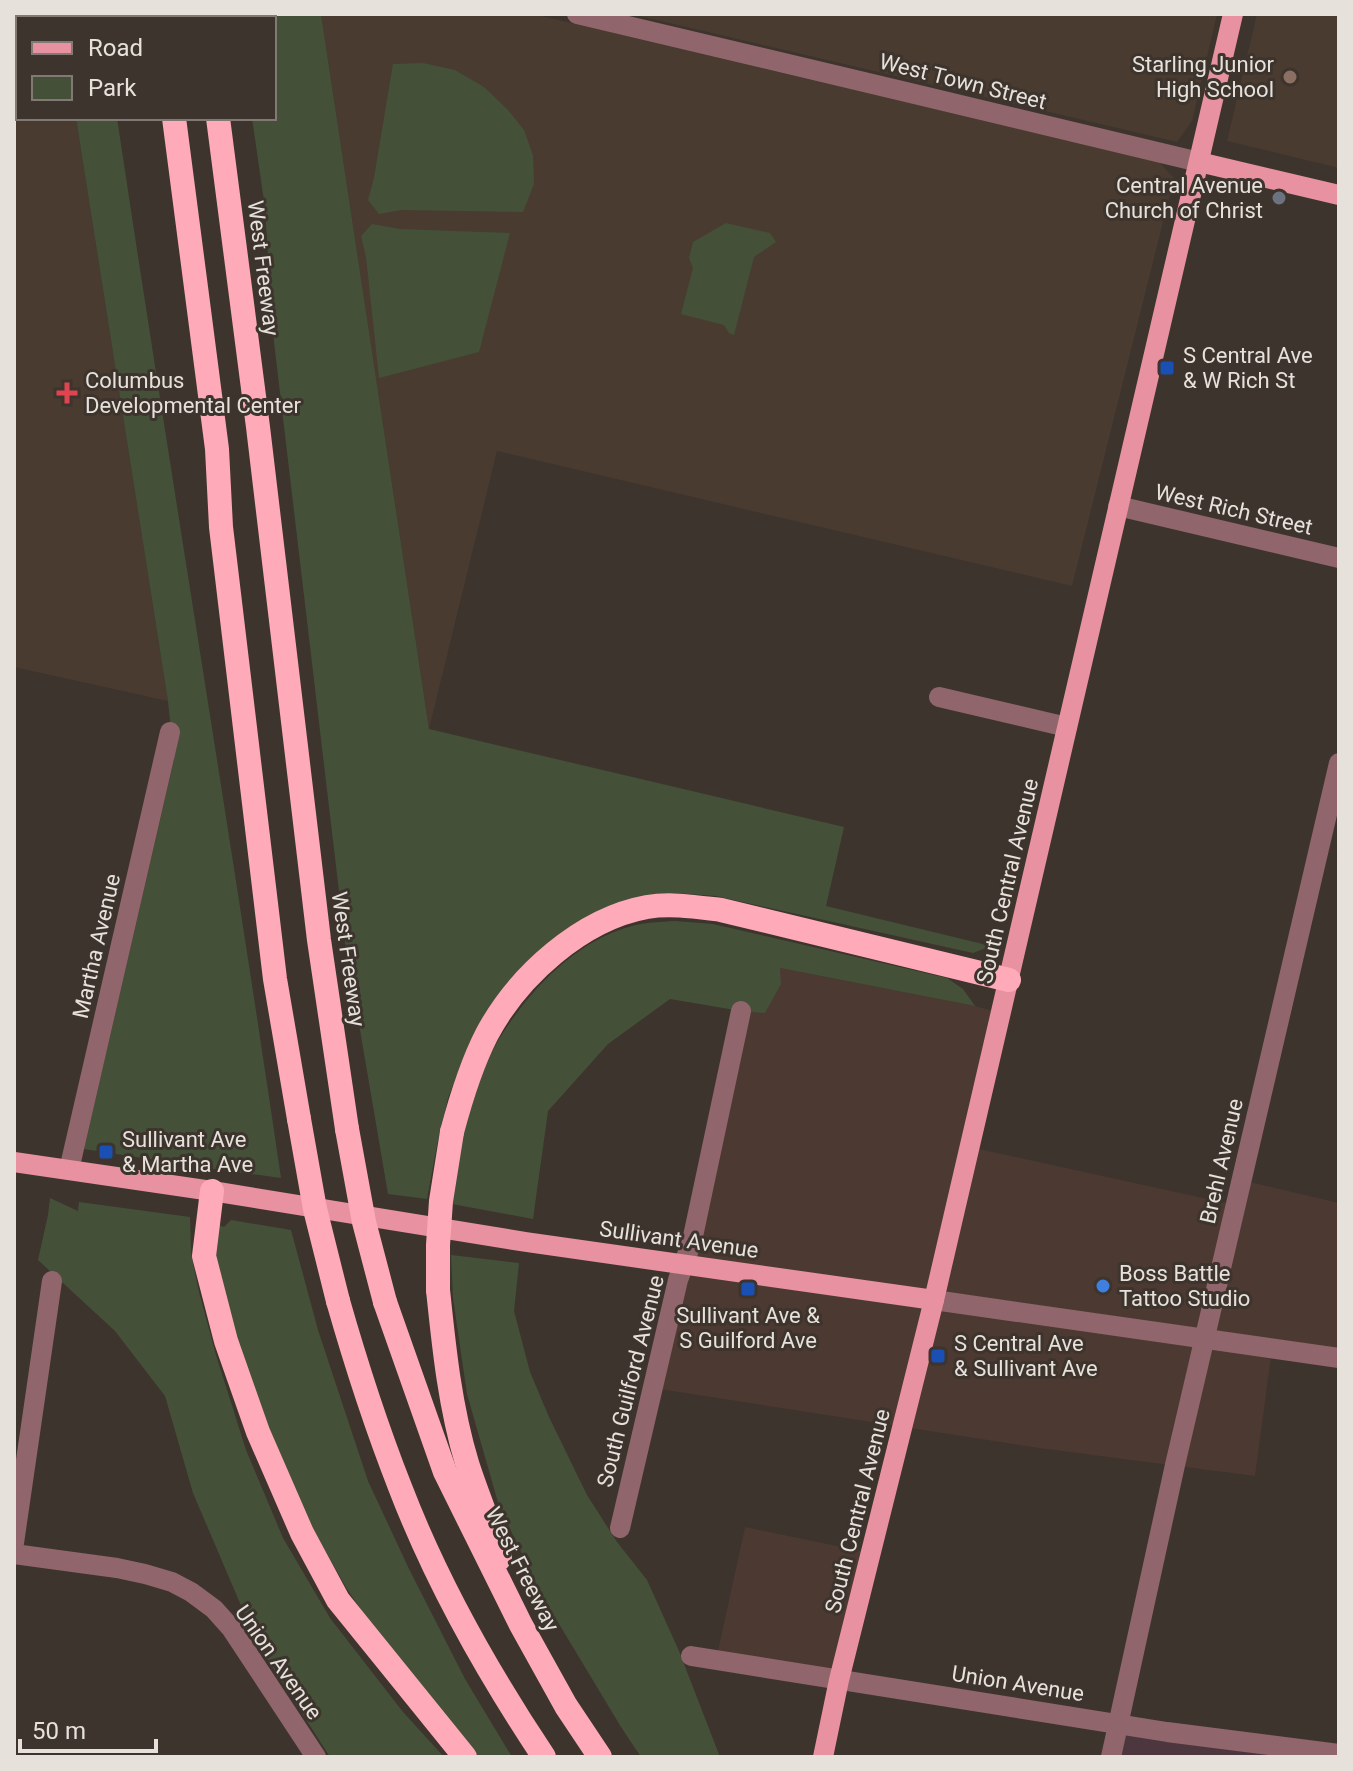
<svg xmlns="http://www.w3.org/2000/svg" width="1353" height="1771" font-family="Roboto,sans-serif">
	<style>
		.commercial { fill: #4c3931 }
		.industrial { fill: #4b373d }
		.built { fill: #493b30 }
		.green { fill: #445138 }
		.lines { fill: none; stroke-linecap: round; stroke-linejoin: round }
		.minor { stroke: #90656c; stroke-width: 20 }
		.major { stroke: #e891a1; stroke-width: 20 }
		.highway { stroke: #feaab9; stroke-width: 24 }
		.highway-bridge { stroke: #feaab9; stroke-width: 24 }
		.education-dot { fill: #8d6e63; stroke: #3d342d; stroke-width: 3 }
		.worship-dot { fill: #6b7280; stroke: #3d342d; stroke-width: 3 }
		.transit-dot { fill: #1a4fb4; stroke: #3d342d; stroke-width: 3 }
		.health-dot { fill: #e0444e; stroke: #3d342d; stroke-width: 3 }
		.shop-dot { fill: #3f7fe0; stroke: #3d342d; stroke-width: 3 }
		.labels { text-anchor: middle; stroke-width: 6; stroke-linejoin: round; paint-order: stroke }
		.poi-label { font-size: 22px; fill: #e7e1dc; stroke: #3d342d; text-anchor: start }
		.street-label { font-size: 22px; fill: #e7e1dc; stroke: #3d342d }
	</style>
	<rect width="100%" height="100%" fill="#3d342d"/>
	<!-- commercial -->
	<g class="commercial">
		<polygon points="780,968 975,1006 1001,1013 970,1147 1235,1205 1241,1180 1339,1203 1339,1358 1272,1349 1255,1476 1039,1448 653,1388 741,1011"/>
		<polygon points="745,1527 871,1553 839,1680 716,1660"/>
	</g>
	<!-- industrial -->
	<polygon class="industrial" points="1119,1723 1339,1757 1111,1757"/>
	<!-- built -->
	<g class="built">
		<polygon points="14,14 59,14 60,18 18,18 18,118 76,118 168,701 14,667"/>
		<polygon points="321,14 533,14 1159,162 1174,178 1072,586 497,451 429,729"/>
		<polygon points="631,14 1217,14 1192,121 1177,142"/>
		<polygon points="1257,14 1339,14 1339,168 1227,141"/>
	</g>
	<!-- green -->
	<g class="green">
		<polygon points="236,14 321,14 429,729 844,827 826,906 991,946 973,953 716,896 674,893 628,900 590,916 464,1057 448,1098 438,1140 427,1199 388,1194 345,942 272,325 265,208 252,118 274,118 274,18 237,18"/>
		<polygon points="423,63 455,70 484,87 508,110 524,130 533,155 534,184 523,212 401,210 379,214 368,200 374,178 393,64"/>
		<path d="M 76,118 L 117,118 C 170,472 229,824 281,1178 L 214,1169 L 84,1149 L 174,760 L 168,701 Z"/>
		<polygon points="726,223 770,233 776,242 754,257 734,335 729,333 724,325 681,314 693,268 689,258 693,242"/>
		<polygon points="372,224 400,229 510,233 479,352 379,378 366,257 361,236"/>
		<path d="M 675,921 L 713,924 L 947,978 L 963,989 L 975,1006 L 780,968 L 781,984 L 765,1013 L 741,1011 L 670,999 L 608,1044 L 548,1111 L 533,1219 L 452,1204 C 456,1178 458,1150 465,1125 C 474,1095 483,1065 499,1039 C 529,991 575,941 632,926 C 645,922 661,922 675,921 Z"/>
		<polygon points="50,1198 78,1211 79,1202 190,1217 191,1253 199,1292 216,1355 246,1450 283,1538 330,1618 403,1712 444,1757 330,1757 257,1643 193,1493 165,1396 115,1331 38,1260 48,1215"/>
		<polygon points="231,1220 291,1230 318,1330 368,1481 409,1569 465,1679 512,1757 477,1757 395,1659 347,1589 307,1519 267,1424 221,1294 214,1241 219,1225 224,1227"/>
		<polygon points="451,1255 519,1263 514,1311 530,1372 549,1417 587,1495 617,1542 647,1580 679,1651 720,1757 641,1757 621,1727 541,1594 499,1506 467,1394 453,1298"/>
	</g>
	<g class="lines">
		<!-- minor -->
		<g class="minor">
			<path d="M 577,14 C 784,62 992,113 1199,162"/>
			<polyline points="1118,506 1339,558"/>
			<polyline points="939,697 1067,727"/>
			<polyline points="69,1170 170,732"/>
			<polyline points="934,1300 1339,1358"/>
			<polyline points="620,1528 678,1280 692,1241 741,1011"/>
			<polyline points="14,1543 52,1281"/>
			<polyline points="14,1554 117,1568 145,1574 172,1582 191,1592 214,1609 231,1628 316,1757"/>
			<polyline points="691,1656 1167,1732 1339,1754"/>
			<polyline points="1111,1757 1175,1465 1339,763"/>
		</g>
		<!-- major -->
		<g class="major">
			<polyline points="1199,162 1339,195"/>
			<polyline points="14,1162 212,1191 526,1242 934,1300"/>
			<polyline points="823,1757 839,1680 934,1300 1233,14"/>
		</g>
		<!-- highway -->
		<g class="highway">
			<polyline points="153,14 155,18"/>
			<polyline points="202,14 203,18"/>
			<polyline points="174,118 217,449 221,527 275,979 299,1119"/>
			<polyline points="218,118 258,427 319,940 347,1129"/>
			<path d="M 452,1132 C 461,1098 471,1065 487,1034 C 518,976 581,919 647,907 C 671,903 696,907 721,910 L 1009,980"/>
			<polyline points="212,1191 204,1256 226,1341 258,1432 302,1533 338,1600 465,1757"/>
			<path d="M 438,1290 C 444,1348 450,1407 467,1463 C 477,1495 491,1526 500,1558"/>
			<path d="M 338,1301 C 356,1364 376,1426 400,1487 C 436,1581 488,1673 544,1757"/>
			<polyline points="385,1302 445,1472 521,1625 566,1706 600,1757"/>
		</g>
		<!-- highway-bridge -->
		<g class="highway-bridge">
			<polyline points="299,1119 315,1209 338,1301"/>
			<polyline points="347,1129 364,1222 385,1302"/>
			<polyline points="438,1290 438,1245 441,1201 452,1132"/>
		</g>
	</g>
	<!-- markers -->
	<circle class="education-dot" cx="1290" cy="77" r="8"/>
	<circle class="worship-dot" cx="1279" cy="198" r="8"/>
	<g class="transit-dot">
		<rect x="1159" y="360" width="16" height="16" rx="4"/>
		<rect x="98" y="1144" width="16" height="16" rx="4"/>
		<rect x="740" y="1281" width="16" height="16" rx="4"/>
		<rect x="930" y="1348" width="16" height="16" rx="4"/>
	</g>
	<path class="health-dot" d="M63 381h8v8h8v8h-8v8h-8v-8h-8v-8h8z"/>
	<circle class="shop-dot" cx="1103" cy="1286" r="8"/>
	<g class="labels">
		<!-- poi labels -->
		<g class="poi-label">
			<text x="1274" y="72" text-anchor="end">Starling Junior<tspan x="1274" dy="25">High School</tspan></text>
			<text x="1263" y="193" text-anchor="end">Central Avenue<tspan x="1263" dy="25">Church of Christ</tspan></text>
			<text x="1183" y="363">S Central Ave<tspan x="1183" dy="25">&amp; W Rich St</tspan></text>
			<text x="85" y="388">Columbus<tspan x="85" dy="25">Developmental Center</tspan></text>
			<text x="122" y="1147">Sullivant Ave<tspan x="122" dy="25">&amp; Martha Ave</tspan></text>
			<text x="1119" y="1281">Boss Battle<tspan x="1119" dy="25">Tattoo Studio</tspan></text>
			<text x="748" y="1323" text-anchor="middle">Sullivant Ave &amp;<tspan x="748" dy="25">S Guilford Ave</tspan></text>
			<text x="954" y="1351">S Central Ave<tspan x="954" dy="25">&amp; Sullivant Ave</tspan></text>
		</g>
		<!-- street labels -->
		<g class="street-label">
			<text transform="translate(963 81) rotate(14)" y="8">West Town Street</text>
			<text transform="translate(264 268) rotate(83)" y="8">West Freeway</text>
			<text transform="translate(1234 509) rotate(13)" y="8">West Rich Street</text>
			<text transform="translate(1007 881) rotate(-77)" y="8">South Central Avenue</text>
			<text transform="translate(96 946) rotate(-77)" y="8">Martha Avenue</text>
			<text transform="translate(349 959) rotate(82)" y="8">West Freeway</text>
			<text transform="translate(1221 1161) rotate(-77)" y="8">Brehl Avenue</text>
			<text transform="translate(679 1239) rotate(8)" y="8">Sullivant Avenue</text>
			<text transform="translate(630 1381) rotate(-76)" y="8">South Guilford Avenue</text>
			<text transform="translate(857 1511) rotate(-76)" y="8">South Central Avenue</text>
			<text transform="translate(523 1569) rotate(63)" y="8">West Freeway</text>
			<text transform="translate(279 1662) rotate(55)" y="8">Union Avenue</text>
			<text transform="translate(1018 1683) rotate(9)" y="8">Union Avenue</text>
		</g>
	</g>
	<!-- border -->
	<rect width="1353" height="1771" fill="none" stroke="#e7e1dc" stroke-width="32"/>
	<!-- legend -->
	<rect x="16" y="16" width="260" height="104" fill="#3d342d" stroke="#817973" stroke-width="2"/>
	<rect x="32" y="42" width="40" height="12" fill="#e891a1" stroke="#817973" stroke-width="2"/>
	<text x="88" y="56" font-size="24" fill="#e7e1dc">Road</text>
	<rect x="32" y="76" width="40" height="24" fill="#445138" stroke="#817973" stroke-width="2"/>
	<text x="88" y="96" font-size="24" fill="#e7e1dc">Park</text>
	<!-- scale -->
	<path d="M20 1739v12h136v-12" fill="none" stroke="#e7e1dc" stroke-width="4"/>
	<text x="32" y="1739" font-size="24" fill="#e7e1dc" stroke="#3d342d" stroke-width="6" paint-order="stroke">50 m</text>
</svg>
